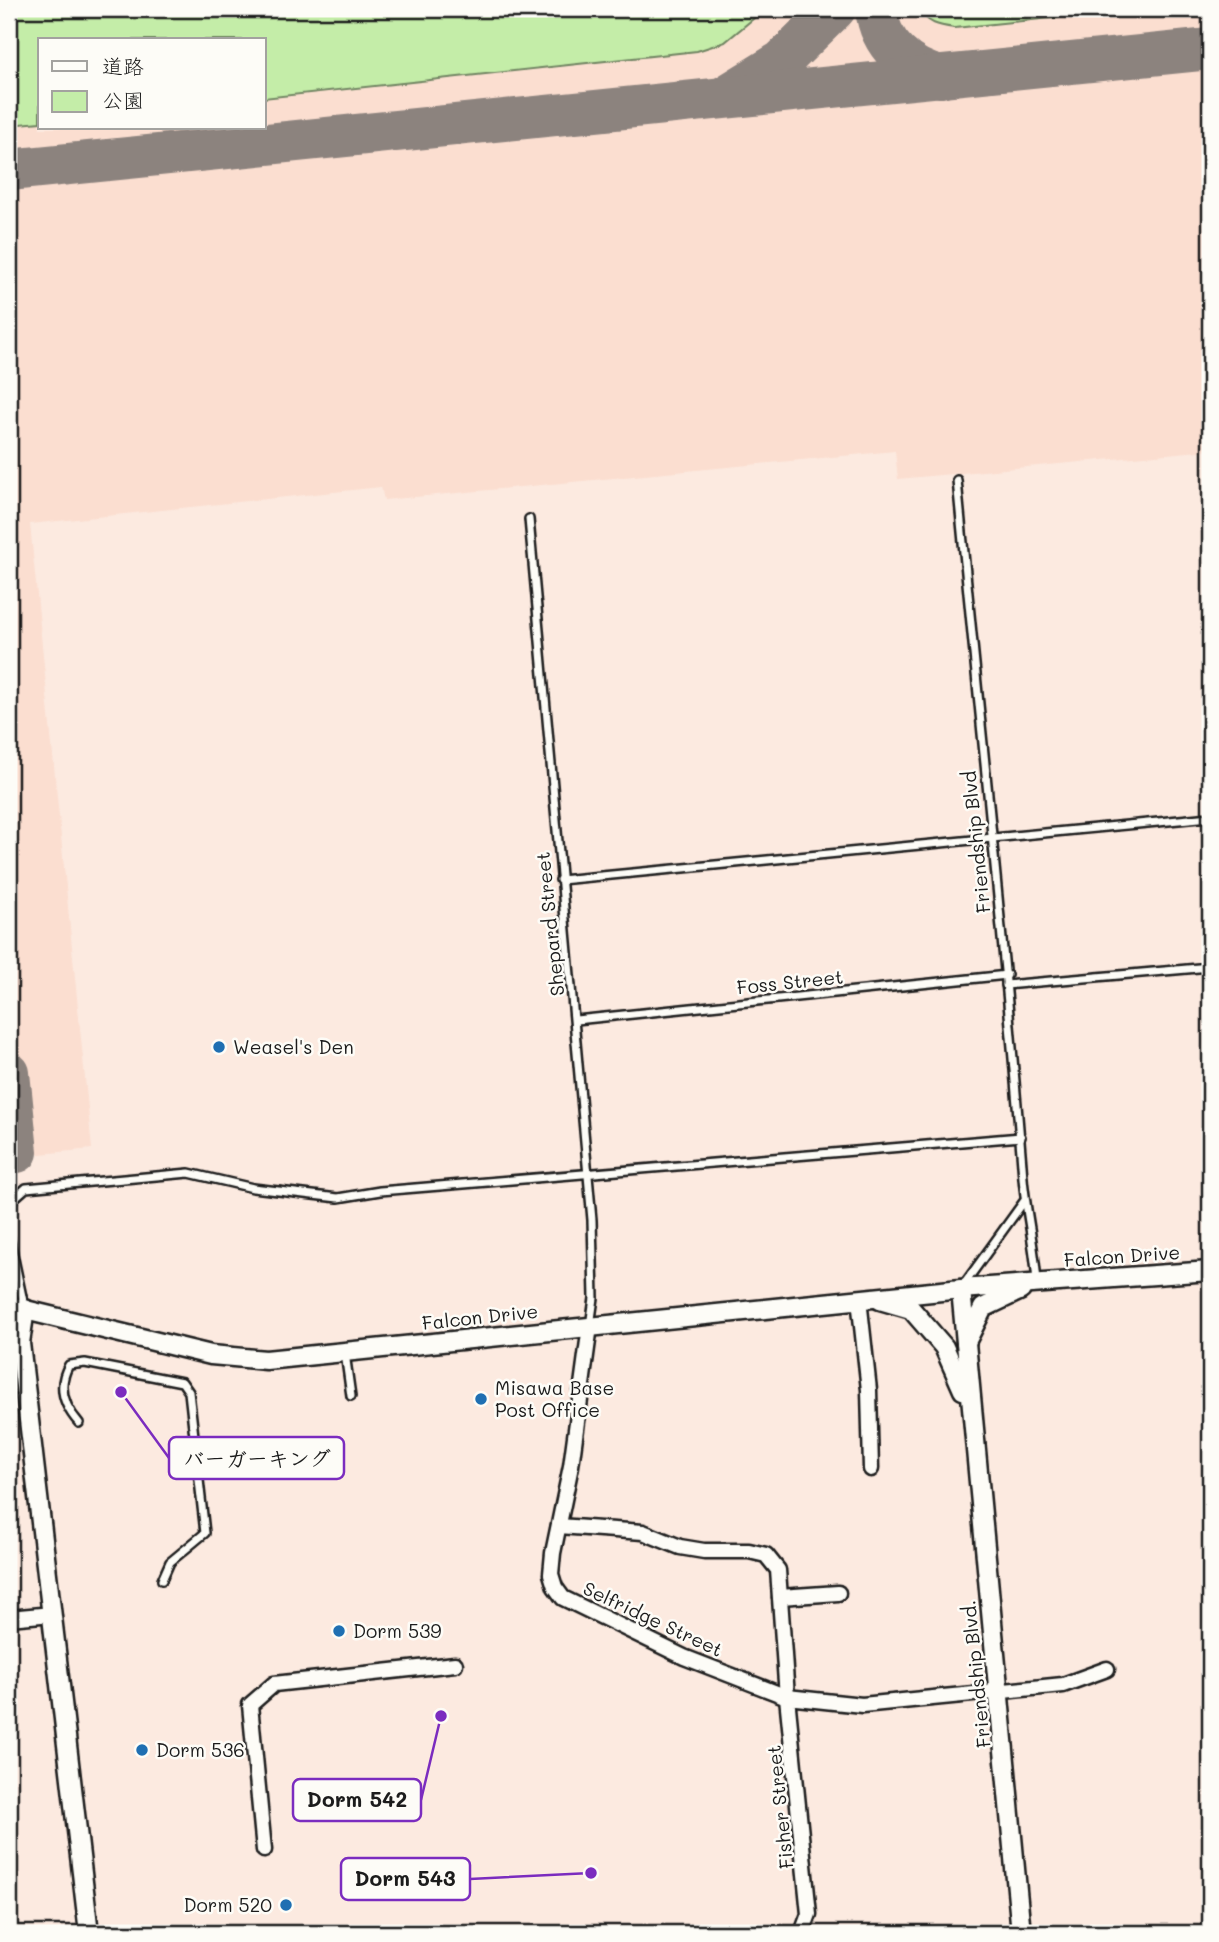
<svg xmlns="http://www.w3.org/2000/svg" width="1219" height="1942" font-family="Mali,'Klee One',sans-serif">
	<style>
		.built { fill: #fbded0; fill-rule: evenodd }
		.green { fill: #c4eda8; stroke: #708462; stroke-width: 2 }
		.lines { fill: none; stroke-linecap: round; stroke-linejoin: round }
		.taxiway { stroke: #8c837e; stroke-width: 42 }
		.service-casing { stroke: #1c1c1c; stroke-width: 12 }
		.minor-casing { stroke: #1c1c1c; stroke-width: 19 }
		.tertiary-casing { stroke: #1c1c1c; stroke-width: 23 }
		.service { stroke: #fdfcf7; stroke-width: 7 }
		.minor { stroke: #fdfcf7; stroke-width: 14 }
		.tertiary { stroke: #fdfcf7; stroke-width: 18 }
		.poi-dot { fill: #1f6fb2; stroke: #fdfcf7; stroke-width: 2.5 }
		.labels { text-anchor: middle; stroke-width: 5; stroke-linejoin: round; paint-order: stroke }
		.street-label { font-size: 19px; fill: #1c1c1c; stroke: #fdfcf7 }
		.poi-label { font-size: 19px; fill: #1c1c1c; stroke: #fdfcf7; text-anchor: start }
		.leader { fill: none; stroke: #7b2cbf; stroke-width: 2.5 }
		.callout-dot { fill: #7b2cbf; stroke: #fdfcf7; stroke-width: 2.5 }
		.callout { fill: #fdfcf7; stroke: #7b2cbf; stroke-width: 2.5 }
		.callout-label { font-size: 21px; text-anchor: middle; font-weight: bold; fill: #1c1c1c }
	</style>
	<rect width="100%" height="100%" fill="#fceae0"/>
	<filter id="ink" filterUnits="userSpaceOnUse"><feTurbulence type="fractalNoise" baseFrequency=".0143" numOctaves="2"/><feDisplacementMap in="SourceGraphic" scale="14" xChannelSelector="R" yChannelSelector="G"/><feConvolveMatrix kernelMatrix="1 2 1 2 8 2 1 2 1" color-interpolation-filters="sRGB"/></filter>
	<g filter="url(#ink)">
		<!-- built -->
		<path class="built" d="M 9,9 L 1210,9 L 1210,450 L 898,479 L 895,451 L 384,500 L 381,487 L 30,524 L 92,1149 L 9,1157 ZM 40,40 L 264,40 L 264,128 L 40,128 Z"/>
		<!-- green -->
		<g class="green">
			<polygon points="9,9 765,9 725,42 697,51 264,98 264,40 40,40 40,122 9,125"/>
			<path d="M 921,9 L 1136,9 L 955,28 C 941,26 925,24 921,9 Z"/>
		</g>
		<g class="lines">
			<!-- taxiway -->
			<g class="taxiway">
				<path d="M 876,9 C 880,45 907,69 941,77"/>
				<polyline points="727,95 782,61 835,9"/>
				<polyline points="9,170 1210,49"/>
				<polyline points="9,1073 17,1152"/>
			</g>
			<!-- service casing -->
			<g class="service-casing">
				<g id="service">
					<path d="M 957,480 C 979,713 1005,945 1023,1178 C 1026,1213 1035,1248 1037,1283"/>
					<polyline points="529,519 592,1220 594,1298 590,1326"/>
					<polyline points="560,880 1210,817"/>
					<polyline points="1006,985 1210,967"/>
					<polyline points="576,1020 1007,975"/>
					<polyline points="9,1203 26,1188 189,1173 253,1188 338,1198 380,1191 1021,1137"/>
					<polyline points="9,1235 24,1306"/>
					<polyline points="962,1287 1025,1200"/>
					<polyline points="345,1353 351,1396"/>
					<path d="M 79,1423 C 64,1406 57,1386 69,1365 L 85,1363 L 182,1382 L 189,1392 L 205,1533 L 170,1562 L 162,1580"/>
				</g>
			</g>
			<!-- minor casing -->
			<g class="minor-casing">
				<g id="minor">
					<polyline points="859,1299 869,1390 871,1469"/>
					<polyline points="590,1326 571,1466 553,1553 551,1574 555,1587 563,1598 684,1657 787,1697 862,1705 1063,1685 1107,1669"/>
					<polyline points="559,1526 643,1532 680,1547 704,1551 749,1551 766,1555 778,1570 787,1697 809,1914 802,1933"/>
					<polyline points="780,1597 838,1593"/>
					<polyline points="9,1618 52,1614"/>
					<polyline points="264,1850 250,1705 274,1684 455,1664"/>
				</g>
			</g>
			<!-- tertiary casing -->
			<g class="tertiary-casing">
				<g id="tertiary">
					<polyline points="961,1289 1021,1933"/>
					<polyline points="880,1300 911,1309 944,1347 963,1390"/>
					<polyline points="9,1306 211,1355 266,1360 961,1289 1210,1271"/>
					<polyline points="25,1309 20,1343 89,1933"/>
					<polyline points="966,1342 983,1308 1021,1290"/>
				</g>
			</g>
			<!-- service -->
			<use href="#service" class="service"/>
			<!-- minor -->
			<use href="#minor" class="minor"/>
			<!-- tertiary -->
			<use href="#tertiary" class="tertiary"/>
		</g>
	</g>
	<!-- markers -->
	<g class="poi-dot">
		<circle cx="219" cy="1047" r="7"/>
		<circle cx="481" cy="1399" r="7"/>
		<circle cx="339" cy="1631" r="7"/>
		<circle cx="142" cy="1750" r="7"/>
		<circle cx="286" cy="1905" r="7"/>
	</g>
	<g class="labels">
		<!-- street labels -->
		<g class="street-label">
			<text transform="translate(976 842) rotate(-96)" y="7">Friendship Blvd</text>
			<text transform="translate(550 924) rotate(-96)" y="7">Shepard Street</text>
			<text transform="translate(790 982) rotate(-6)" y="7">Foss Street</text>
			<text transform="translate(1122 1256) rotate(-4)" y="7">Falcon Drive</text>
			<text transform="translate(480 1317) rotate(-6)" y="7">Falcon Drive</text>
			<text transform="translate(653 1619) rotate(25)" y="7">Selfridge Street</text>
			<text transform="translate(976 1674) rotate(-96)" y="7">Friendship Blvd.</text>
			<text transform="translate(780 1807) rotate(-96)" y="7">Fisher Street</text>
		</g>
		<!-- poi labels -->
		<g class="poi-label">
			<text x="233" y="1054">Weasel's Den</text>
			<text x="495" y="1395">Misawa Base<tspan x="495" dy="22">Post Office</tspan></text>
			<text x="353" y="1638">Dorm 539</text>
			<text x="156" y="1757">Dorm 536</text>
			<text x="272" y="1912" text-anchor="end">Dorm 520</text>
		</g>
	</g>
	<!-- callouts -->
	<path class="leader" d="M121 1392L169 1458M441 1716L421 1800M591 1873L470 1879"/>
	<g class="callout-dot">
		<circle cx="121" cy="1392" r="7"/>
		<circle cx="441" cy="1716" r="7"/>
		<circle cx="591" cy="1873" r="7"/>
	</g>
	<g class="callout">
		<rect x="169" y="1437" width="175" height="42" rx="7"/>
		<rect x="293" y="1779" width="128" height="42" rx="7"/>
		<rect x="341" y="1858" width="129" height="42" rx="7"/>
	</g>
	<g class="callout-label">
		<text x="257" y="1466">バーガーキング</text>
		<text x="357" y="1807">Dorm 542</text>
		<text x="405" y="1886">Dorm 543</text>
	</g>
	<!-- margin -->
	<rect width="1219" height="1942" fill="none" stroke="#fdfcf7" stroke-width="35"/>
	<rect x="18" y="18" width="1184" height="1907" fill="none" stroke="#1c1c1c" stroke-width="2.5" filter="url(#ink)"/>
	<!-- legend -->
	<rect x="38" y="38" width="228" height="91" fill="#fdfcf7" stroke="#a3a29f" stroke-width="2"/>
	<rect x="52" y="61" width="35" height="10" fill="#fdfcf7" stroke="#a3a29f" stroke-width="2"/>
	<text x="102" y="74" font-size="21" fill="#1c1c1c">道路</text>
	<rect x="52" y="91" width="35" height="21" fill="#c4eda8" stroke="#a3a29f" stroke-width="2"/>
	<text x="102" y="108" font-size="21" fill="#1c1c1c">公園</text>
</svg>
